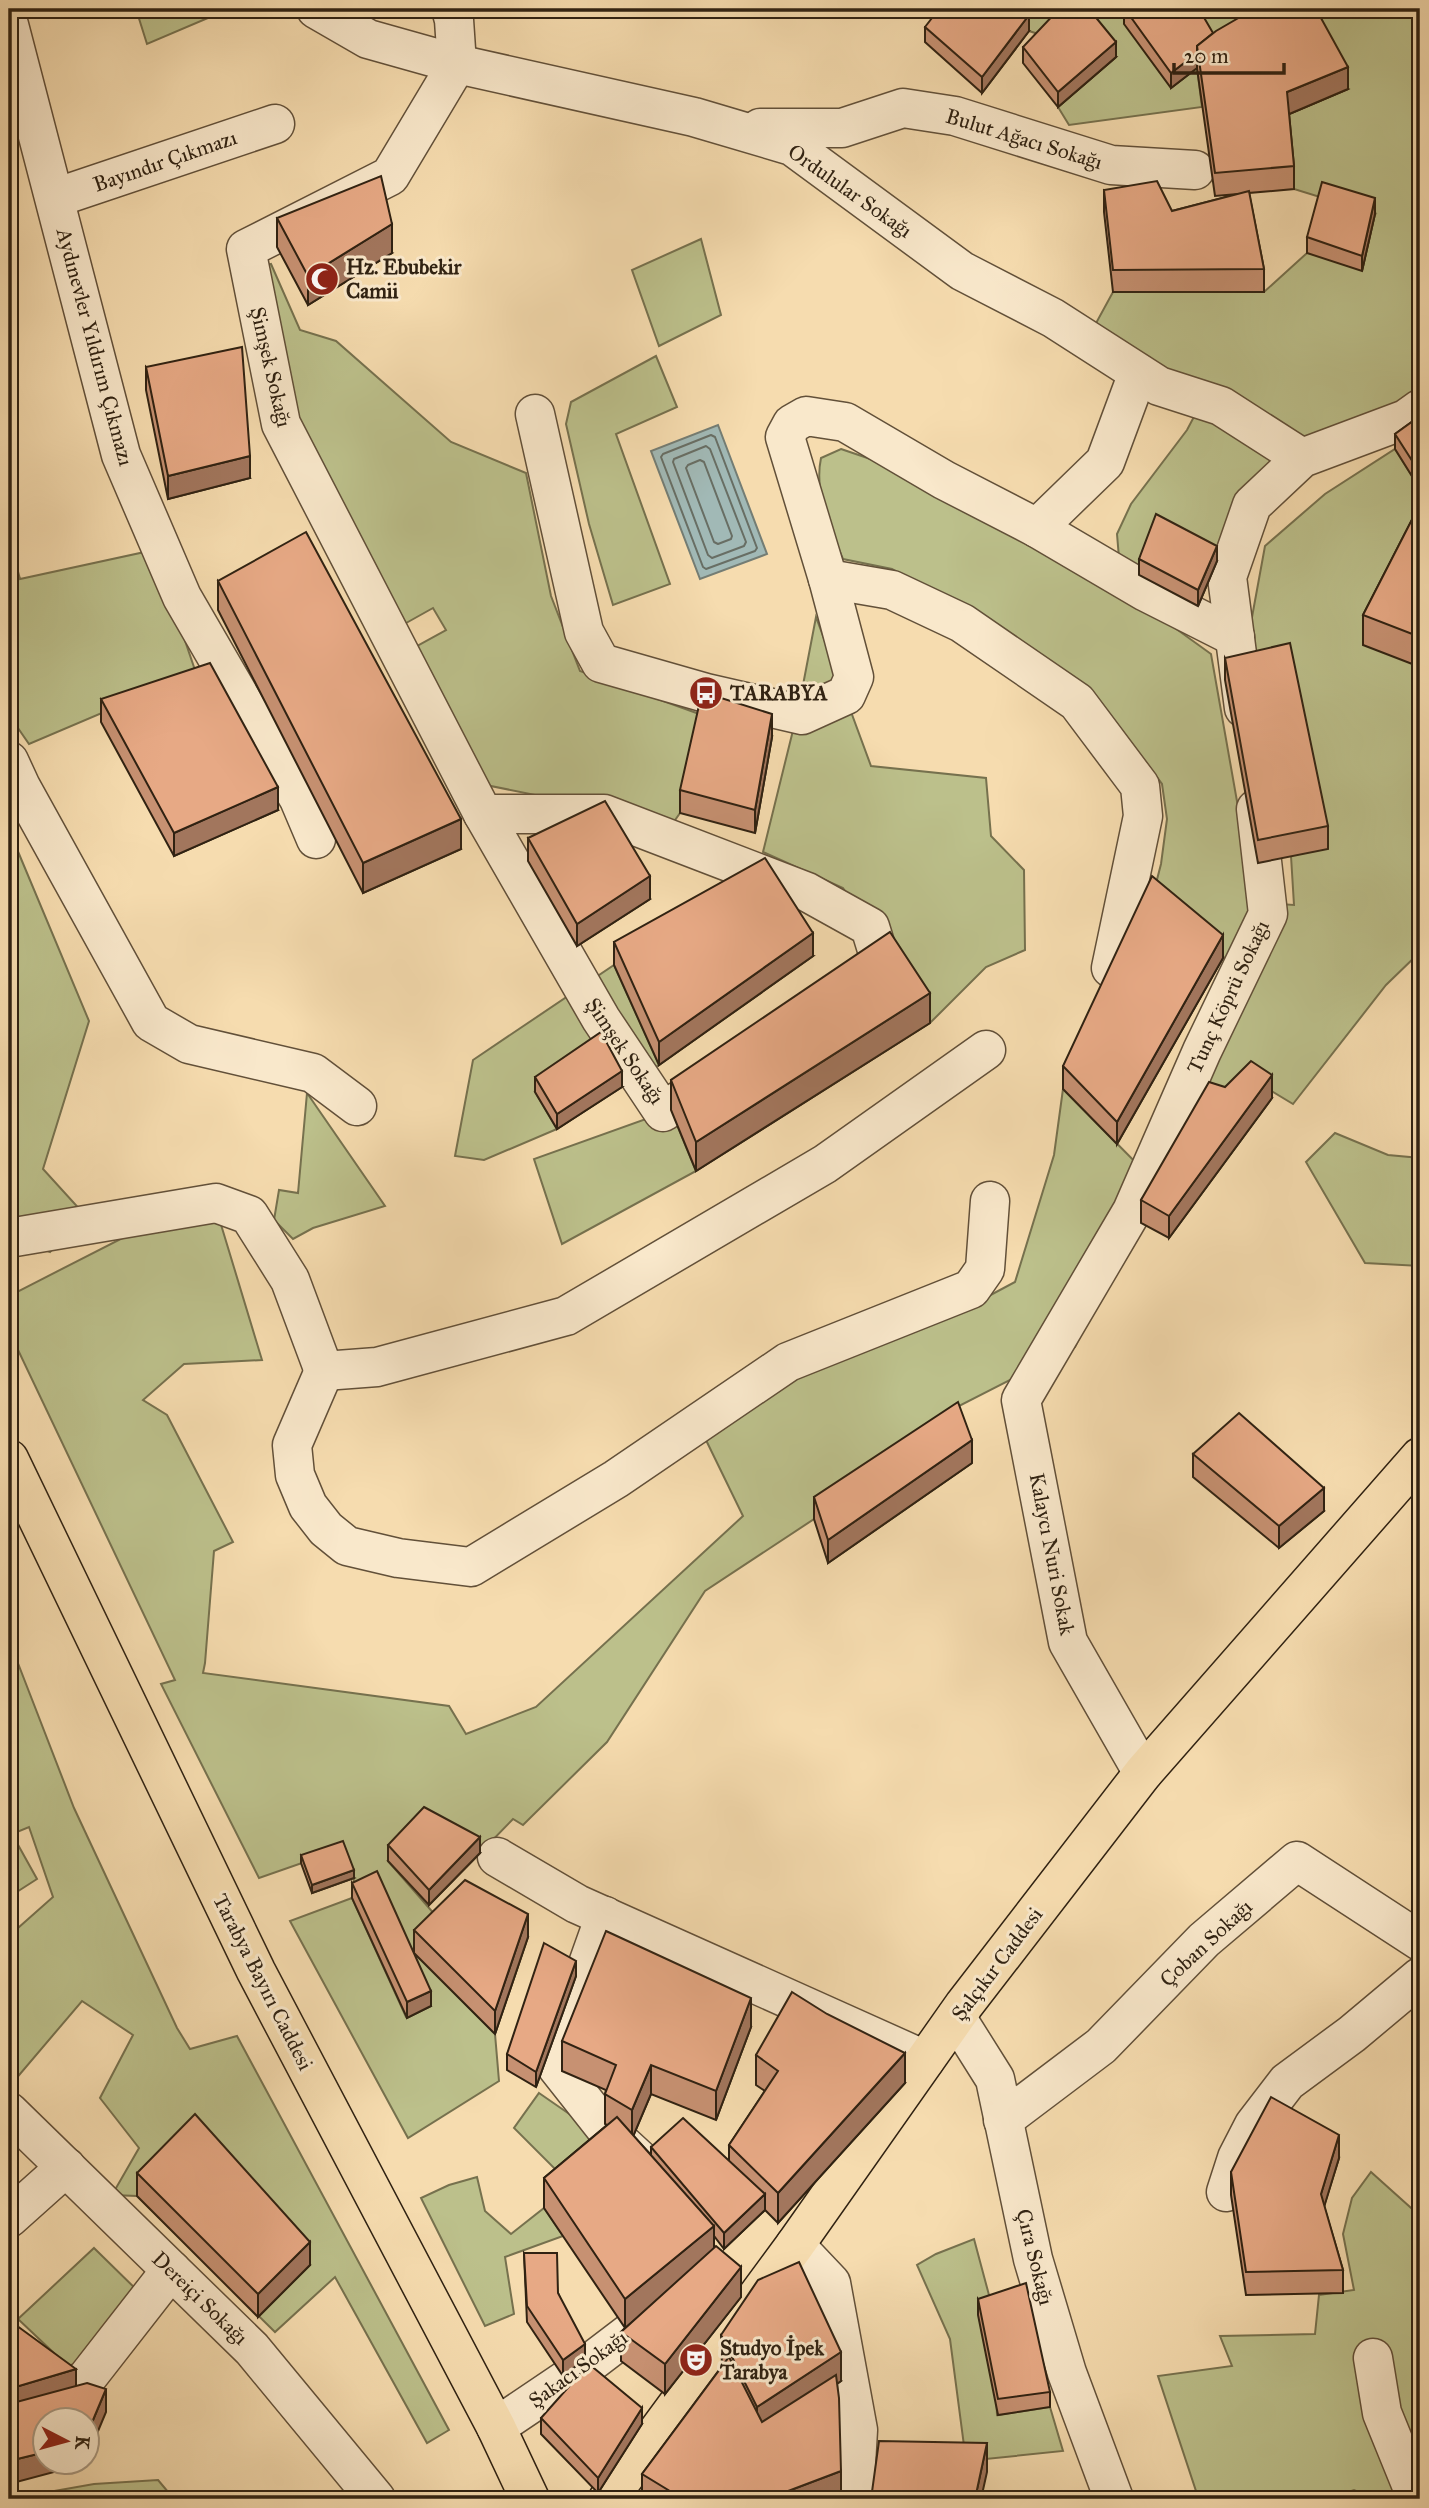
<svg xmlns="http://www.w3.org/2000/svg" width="1429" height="2508" font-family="'IM FELL Great Primer',serif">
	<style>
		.green { fill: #bcc08b; stroke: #76714e; stroke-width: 2; fill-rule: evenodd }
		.water { fill: #a1b9b6; stroke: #747d74; stroke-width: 2 }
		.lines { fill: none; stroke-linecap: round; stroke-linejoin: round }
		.shore { stroke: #686e64; stroke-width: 2 }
		.minor-casing { stroke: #625039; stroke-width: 41 }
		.major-casing { stroke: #302212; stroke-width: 41 }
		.minor { stroke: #f9e8cb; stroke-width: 38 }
		.major { stroke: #f6dcaf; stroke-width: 38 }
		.wall { fill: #c79172; stroke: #302212; stroke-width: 2 }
		.shaded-wall { fill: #a2765d; stroke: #302212; stroke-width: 2 }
		.building { fill: #e7a985; stroke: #302212; stroke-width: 2 }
		.labels { text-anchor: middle; stroke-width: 6; stroke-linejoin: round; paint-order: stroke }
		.street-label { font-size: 21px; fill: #302212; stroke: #f9e8cb }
		.poi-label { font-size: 21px; font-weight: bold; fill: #302212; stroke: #f9e8cb; text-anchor: start }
	</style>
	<rect width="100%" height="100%" fill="#f6dcaf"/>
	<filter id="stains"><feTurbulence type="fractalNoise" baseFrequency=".00286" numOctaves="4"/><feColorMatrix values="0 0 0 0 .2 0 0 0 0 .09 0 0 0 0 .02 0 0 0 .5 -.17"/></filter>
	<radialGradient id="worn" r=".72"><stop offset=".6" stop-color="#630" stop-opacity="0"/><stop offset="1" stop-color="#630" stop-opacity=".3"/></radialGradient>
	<!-- green -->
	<g class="green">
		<polygon points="136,9 229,9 147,44"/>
		<polygon points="1000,9 1073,9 1048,37 1029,31"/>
		<polygon points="1076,9 1142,9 1197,68 1202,107 1069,125 1058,107 1115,58"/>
		<polygon points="1189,9 1293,9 1216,54"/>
		<polygon points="1303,9 1420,9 1420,399 1302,451 1089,336 1113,292 1264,292 1307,253 1375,214 1294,189 1287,115 1348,89"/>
		<polygon points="701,239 721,315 659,346 632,270"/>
		<polygon points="271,264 300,330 336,341 451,442 526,473 551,596 580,671 702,715 680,813 673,823 481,784 410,650 446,630 433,608 399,627 290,427 255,268"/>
		<polygon points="656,356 677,407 616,434 670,584 613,605 589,524 566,424 571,402"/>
		<polygon points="1197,411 1295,459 1227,565 1139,575 1119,558 1117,534 1131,504 1187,430"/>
		<path d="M 841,449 L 894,467 L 1150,610 L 1211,654 L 1244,841 L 1253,912 L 1231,963 L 1152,899 L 1161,864 L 1167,819 L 1162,784 L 1096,696 L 1018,643 L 892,569 L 843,559 C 829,528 814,491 821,458 Z"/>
		<polygon points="1395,449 1420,489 1420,952 1386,985 1293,1104 1250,1078 1226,1104 1195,1083 1279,904 1294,905 1291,856 1261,672 1248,639 1265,546 1325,494"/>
		<polygon points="9,538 20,579 154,550 196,673 29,744 9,715"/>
		<polygon points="816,617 871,766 986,778 991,836 1024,870 1025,950 986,967 930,1023 843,888 763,852 799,706"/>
		<polygon points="9,830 89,1021 43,1169 84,1214 50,1252 9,1236"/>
		<polygon points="614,965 659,1065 622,1087 535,1092 557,1129 484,1160 455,1156 473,1060"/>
		<path d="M 1063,1089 L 1153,1180 L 1075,1347 L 953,1409 L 958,1424 L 705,1591 L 607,1742 L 523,1825 L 513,1819 L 480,1853 L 388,1861 L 443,1924 L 414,1953 L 495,2034 L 499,2081 L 408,2138 L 290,1921 L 352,1898 L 354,1878 L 342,1849 L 259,1878 L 161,1684 L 175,1680 L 9,1331 L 9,1296 L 148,1225 L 219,1218 L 262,1360 L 184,1364 L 143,1400 L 167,1415 L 233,1542 L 214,1551 L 205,1663 L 203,1673 L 449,1706 L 466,1734 L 536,1707 L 743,1516 L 705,1438 L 806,1373 L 955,1314 L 1015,1282 L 1054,1155 ZM 352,1898 L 353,1898 L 430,2006 L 406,2017 Z"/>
		<polygon points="307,1093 385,1206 313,1228 293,1239 274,1220 279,1190 298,1193"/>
		<polygon points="671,1110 696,1171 562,1244 534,1159"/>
		<polygon points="1335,1133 1388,1155 1420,1158 1420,1266 1365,1263 1306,1162"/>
		<polygon points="9,1640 74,1808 177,2028 190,2049 237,2036 449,2430 427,2443 335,2277 275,2332 137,2196 112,2195 139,2148 100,2098 133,2035 82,2001 9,2087 9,1936 53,1897 29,1827 12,1834 37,1879 9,1897"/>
		<polygon points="539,2093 617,2147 571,2185 514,2128"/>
		<polygon points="1371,2172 1420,2216 1420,2499 1375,2499 1354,2490 1327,2499 1198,2497 1158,2376 1232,2366 1220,2336 1315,2334 1319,2295 1354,2290 1343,2234 1352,2198"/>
		<polygon points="477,2177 485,2211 511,2234 544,2208 563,2236 505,2257 514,2314 485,2326 421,2198 449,2185"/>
		<polygon points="974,2239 993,2310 997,2415 1050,2407 1063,2451 966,2461 950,2339 917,2265 936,2254"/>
		<polygon points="94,2248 145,2298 73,2371 18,2319"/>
		<polygon points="158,2480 174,2499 9,2499 94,2484"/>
	</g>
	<!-- water -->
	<polygon class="water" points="718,425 767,554 700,579 651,451"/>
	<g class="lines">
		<!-- shore -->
		<g class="shore">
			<polygon points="711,435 715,437 757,548 755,551 706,569 703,567 661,457 663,454"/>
			<polygon points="706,446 710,449 746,542 744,546 712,558 708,555 673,462 674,459"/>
			<polygon points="700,460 704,462 732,536 731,539 718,544 714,542 686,468 688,465"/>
		</g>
		<!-- minor casing -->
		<g class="minor-casing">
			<g id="minor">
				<polyline points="316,9 368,39 457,64 694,117 792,146 962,271 1053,318 1159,386 1221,406 1302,458"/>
				<polyline points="451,9 454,20 457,64 390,176 246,249 281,424 483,814 604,814 807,892 870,927 881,963 856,980"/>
				<polyline points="9,25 121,455 182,597 299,799 316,839"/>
				<polyline points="760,128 842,128 903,108 955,116 1111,165 1195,170"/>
				<polyline points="55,198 275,124"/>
				<polyline points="1138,373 1105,462 1037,528 1146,592 1235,637"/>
				<polyline points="535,414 584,632 601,663 706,693 802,715 846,695 854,677 828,579"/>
				<polyline points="1037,528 944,480 845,422 806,416 792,424 785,437 828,579 892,590 962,623 1077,702 1140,786 1143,816 1111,968"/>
				<polyline points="1244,708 1227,577 1252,505 1302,458 1406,419 1420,409"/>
				<polyline points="9,761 21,787 151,1022 189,1044 313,1073 357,1106"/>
				<polyline points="483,814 601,1019 663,1112 714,1077"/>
				<polyline points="9,1238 216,1203 249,1215 290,1280 324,1371 377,1367 566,1316 825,1164 986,1050"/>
				<polyline points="324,1371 292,1445 295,1475 308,1506 326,1529 347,1546 398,1558 471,1567 616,1479 788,1362 971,1289 985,1269 990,1201"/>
				<polyline points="1143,1773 1068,1642 1021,1400 1132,1211 1202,1051 1268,914 1256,809"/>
				<polyline points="497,1857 577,1904 925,2060"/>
				<polyline points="605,1916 557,2051 557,2067 606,2129 643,2163"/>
				<polyline points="956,2017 995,2079 1033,2259 1067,2373 1114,2499"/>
				<polyline points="9,2112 252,2349 376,2499"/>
				<polyline points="1003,2120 1101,2046 1204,1940 1297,1861 1420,1941"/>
				<polyline points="1226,2192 1237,2158 1254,2125 1287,2082 1352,2034 1420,1977"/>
				<polyline points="9,2218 66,2167"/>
				<polyline points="795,2245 831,2283 858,2430 854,2499"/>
				<polyline points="1373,2358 1382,2413 1417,2499"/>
				<polyline points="9,2418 29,2414 86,2379 171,2270"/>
				<polyline points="496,2427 582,2369 662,2308"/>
			</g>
		</g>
		<!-- major casing -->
		<g class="major-casing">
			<g id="major">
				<polyline points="9,1459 256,1971 496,2427 530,2499"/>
				<polyline points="608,2499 795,2245 964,2005 1143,1773 1420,1457"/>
			</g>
		</g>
		<!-- minor -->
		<use href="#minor" class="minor"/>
		<!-- major -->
		<use href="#major" class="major"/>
	</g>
	<!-- wall -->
	<g class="wall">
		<polygon points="1124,9 1213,33 1348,89 1289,114 1294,166 1294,189 1249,193 1264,269 1264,292 1113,292 1104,212 1104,190 1172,211 1238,194 1215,196 1197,68 1171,88 1124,24"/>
		<polygon points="925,27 1029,31 982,93 925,42"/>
		<polygon points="1023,47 1116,57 1058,107 1023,63"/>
		<polygon points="1375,214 1362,271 1307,253 1307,237"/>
		<polygon points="277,218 392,253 308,305 277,247"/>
		<polygon points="146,367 250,478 168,499 146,390"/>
		<polygon points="1420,416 1420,489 1395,449 1395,434"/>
		<polygon points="1420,504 1420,667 1363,645 1363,615"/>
		<polygon points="1139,559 1217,561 1198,606 1139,575"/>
		<polygon points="218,581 461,849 363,893 218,610"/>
		<polygon points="1225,658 1328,826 1328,849 1258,863 1225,680"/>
		<polygon points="101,699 278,810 174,856 101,722"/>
		<polygon points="772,737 755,833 680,813 680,790"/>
		<polygon points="528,838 650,899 577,946 528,861"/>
		<polygon points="614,942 813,956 659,1065 614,965"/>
		<polygon points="1223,958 1117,1144 1063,1089 1063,1066"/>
		<polygon points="930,1023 696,1171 671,1110 671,1080"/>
		<polygon points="535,1077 622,1087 557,1129 535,1092"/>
		<polygon points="1225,1087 1272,1098 1169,1238 1141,1223 1141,1200"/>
		<polygon points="1193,1454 1324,1511 1279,1548 1193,1477"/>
		<polygon points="972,1463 828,1563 814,1519 814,1497"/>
		<polygon points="388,1845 480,1853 429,1905 388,1861"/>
		<polygon points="301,1855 354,1878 312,1893 301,1863"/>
		<polygon points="352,1883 431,2006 407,2018 352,1898"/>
		<polygon points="414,1930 528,1937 495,2034 414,1953"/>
		<polygon points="576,1976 536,2087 507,2070 507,2054"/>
		<polygon points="751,2027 716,2120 651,2094 633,2136 651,2155 651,2147 729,2161 729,2145 765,2091 756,2085 756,2055 905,2083 778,2223 765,2210 724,2249 714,2236 714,2248 741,2297 665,2394 621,2361 621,2332 625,2328 544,2208 544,2178 607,2125 605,2124 605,2094 606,2090 562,2071 562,2041"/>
		<polygon points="1339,2158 1324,2206 1343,2270 1343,2293 1246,2295 1231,2195 1231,2172"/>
		<polygon points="137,2173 310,2265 258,2317 137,2196"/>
		<polygon points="524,2253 558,2293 585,2359 563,2376 527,2322"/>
		<polygon points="978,2299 1050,2392 1050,2407 998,2415 978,2315"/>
		<polygon points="721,2335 841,2381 837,2384 841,2493 825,2499 646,2499 642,2497 642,2474 722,2366"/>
		<polygon points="541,2418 642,2424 598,2493 541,2434"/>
	</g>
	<!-- shaded-wall -->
	<g class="shaded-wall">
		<polygon points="1029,15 1029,31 982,93 982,77"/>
		<polygon points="1116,42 1116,57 1058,107 1058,92"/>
		<polygon points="1197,53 1197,68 1171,88 1171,73"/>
		<polygon points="1348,67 1348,89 1287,115 1287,92"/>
		<polygon points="1375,198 1375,214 1362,271 1362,256"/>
		<polygon points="392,224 392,253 308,305 308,276"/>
		<polygon points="250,456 250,478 168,499 168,476"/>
		<polygon points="1217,546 1217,561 1198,606 1198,590"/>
		<polygon points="772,714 772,737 755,833 755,810"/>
		<polygon points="278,787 278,810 174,856 174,833"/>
		<polygon points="461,819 461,849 363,893 363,863"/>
		<polygon points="650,876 650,899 577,946 577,924"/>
		<polygon points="813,933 813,956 659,1065 659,1042"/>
		<polygon points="1223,935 1223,958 1117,1144 1117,1122"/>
		<polygon points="930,993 930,1023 696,1171 696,1142"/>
		<polygon points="622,1071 622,1087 557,1129 557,1114"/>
		<polygon points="1272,1075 1272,1098 1169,1238 1169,1216"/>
		<polygon points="972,1440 972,1463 828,1563 828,1540"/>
		<polygon points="1324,1488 1324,1511 1279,1548 1279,1526"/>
		<polygon points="480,1837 480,1853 429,1905 429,1890"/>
		<polygon points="354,1870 354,1878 312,1893 312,1885"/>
		<polygon points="528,1914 528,1937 495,2034 495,2011"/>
		<polygon points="576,1961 576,1976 536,2087 536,2072"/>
		<polygon points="431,1991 431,2006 407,2018 407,2002"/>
		<polygon points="751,1998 751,2027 716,2120 716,2091"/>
		<polygon points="905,2053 905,2083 778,2223 778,2193"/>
		<polygon points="651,2065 651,2094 632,2139 632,2110"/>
		<polygon points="1339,2135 1339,2158 1321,2217 1321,2194"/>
		<polygon points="765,2194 765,2210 724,2249 724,2233"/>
		<polygon points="714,2226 714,2255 625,2328 625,2299"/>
		<polygon points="310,2242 310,2265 258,2317 258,2294"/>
		<polygon points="741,2267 741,2297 665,2394 665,2364"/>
		<polygon points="585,2344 585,2359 563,2376 563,2360"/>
		<polygon points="841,2352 841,2381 757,2437 757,2407"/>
		<polygon points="76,2369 76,2392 9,2412 9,2389"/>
		<polygon points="106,2389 106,2412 88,2455 88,2432"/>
		<polygon points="642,2408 642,2424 598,2493 598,2478"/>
		<polygon points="987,2443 987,2472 981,2499 975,2499"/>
		<polygon points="46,2452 46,2462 84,2462 84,2464 9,2484 9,2461"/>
		<polygon points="841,2471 841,2493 825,2499 767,2499"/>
	</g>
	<!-- building -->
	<g class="building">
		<polygon points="939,9 1021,9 1029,15 982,77 925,27"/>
		<polygon points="1059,9 1089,9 1116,42 1058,92 1023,47"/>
		<polygon points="1125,9 1199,9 1213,33 1197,46 1197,53 1171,73"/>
		<polygon points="1254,9 1316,9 1348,67 1287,92 1294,166 1215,173 1197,46 1216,31"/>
		<polygon points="381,176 392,224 308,276 277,218"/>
		<polygon points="1157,181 1172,211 1249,191 1264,269 1113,270 1104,190"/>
		<polygon points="1322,182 1375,198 1362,256 1307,237"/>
		<polygon points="242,347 250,456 168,476 146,367"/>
		<polygon points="1420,416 1420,473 1395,434"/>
		<polygon points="1420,504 1420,637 1363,615"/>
		<polygon points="1156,514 1217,546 1198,590 1139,559"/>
		<polygon points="306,532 461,819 363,863 218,581"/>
		<polygon points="1290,643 1328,826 1258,840 1225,658"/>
		<polygon points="210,663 278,787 174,833 101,699"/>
		<polygon points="702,692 772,714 755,810 680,790"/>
		<polygon points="605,801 650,876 577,924 528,838"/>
		<polygon points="765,858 813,933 659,1042 614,942"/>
		<polygon points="1152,876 1223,935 1117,1122 1063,1066"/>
		<polygon points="890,932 930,993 696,1142 671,1080"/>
		<polygon points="601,1032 622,1071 557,1114 535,1077"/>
		<polygon points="1251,1061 1272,1075 1169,1216 1141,1200 1209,1082 1225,1087"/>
		<polygon points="958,1402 972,1440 828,1540 814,1497"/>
		<polygon points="1239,1413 1324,1488 1279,1526 1193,1454"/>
		<polygon points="424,1807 480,1837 429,1890 388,1845"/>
		<polygon points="343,1841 354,1870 312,1885 301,1855"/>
		<polygon points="377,1871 431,1991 407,2002 352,1883"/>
		<polygon points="465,1880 528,1914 495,2011 414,1930"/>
		<polygon points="606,1931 751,1998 716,2091 651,2065 632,2110 605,2094 616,2065 562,2041"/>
		<polygon points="544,1943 576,1961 536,2072 507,2054"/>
		<polygon points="792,1992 827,2014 905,2053 778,2193 729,2145 778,2071 756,2055"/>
		<polygon points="1271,2097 1339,2135 1321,2194 1343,2270 1246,2272 1231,2172"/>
		<polygon points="195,2114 310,2242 258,2294 137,2173"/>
		<polygon points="617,2117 714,2226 625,2299 544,2178"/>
		<polygon points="683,2118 765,2194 724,2233 651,2147"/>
		<polygon points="716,2246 741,2267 665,2364 621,2332"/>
		<polygon points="524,2253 557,2253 558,2293 585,2344 563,2360 527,2306"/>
		<polygon points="799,2262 841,2352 757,2407 721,2335 758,2280"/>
		<polygon points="1026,2283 1050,2392 998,2399 978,2299"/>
		<polygon points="9,2320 76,2369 9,2389"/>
		<polygon points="729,2357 762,2422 836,2375 839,2398 841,2471 767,2499 683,2499 642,2474"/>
		<polygon points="589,2364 642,2408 598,2478 541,2418"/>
		<polygon points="87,2383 106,2389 88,2432 88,2420 46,2420 46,2452 9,2461 9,2404"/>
		<polygon points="879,2441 987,2443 975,2499 871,2499"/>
	</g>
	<!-- icons -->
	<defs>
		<g id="mosque-disc" transform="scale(1.75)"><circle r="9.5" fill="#8f2418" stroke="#f9e8cb"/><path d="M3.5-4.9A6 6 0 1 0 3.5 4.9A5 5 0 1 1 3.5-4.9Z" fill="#fff"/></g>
		<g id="bus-disc" transform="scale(1.75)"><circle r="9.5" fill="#8f2418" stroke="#f9e8cb"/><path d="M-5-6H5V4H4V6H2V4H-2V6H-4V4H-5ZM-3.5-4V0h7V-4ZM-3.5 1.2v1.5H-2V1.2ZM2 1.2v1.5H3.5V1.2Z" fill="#fff"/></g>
		<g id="theatre-disc" transform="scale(1.75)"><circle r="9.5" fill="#8f2418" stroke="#f9e8cb"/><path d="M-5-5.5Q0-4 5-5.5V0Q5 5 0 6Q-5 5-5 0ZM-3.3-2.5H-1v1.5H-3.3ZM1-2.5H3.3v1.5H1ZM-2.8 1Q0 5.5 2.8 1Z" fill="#fff"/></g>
	</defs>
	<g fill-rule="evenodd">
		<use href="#mosque-disc" x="322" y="279"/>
		<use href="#bus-disc" x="706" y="693"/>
		<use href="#theatre-disc" x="696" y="2360"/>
	</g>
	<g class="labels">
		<!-- street labels -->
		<g class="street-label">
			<text transform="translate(1024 139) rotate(17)" y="7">Bulut Ağacı Sokağı</text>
			<text transform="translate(165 161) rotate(-19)" y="7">Bayındır Çıkmazı</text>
			<text transform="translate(850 191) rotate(35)" y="7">Ordulular Sokağı</text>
			<text transform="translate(95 347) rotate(75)" y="7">Aydınevler Yıldırım Çıkmazı</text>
			<text transform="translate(271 367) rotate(77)" y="7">Şimşek Sokağı</text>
			<text transform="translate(1228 997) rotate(-65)" y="7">Tunç Köprü Sokağı</text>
			<text transform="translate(625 1051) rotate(56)" y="7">Şimşek Sokağı</text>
			<text transform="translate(1052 1554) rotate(79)" y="7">Kalaycı Nuri Sokak</text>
			<text transform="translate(1206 1943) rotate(-43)" y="7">Çoban Sokağı</text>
			<text transform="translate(997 1964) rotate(-53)" y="7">Şalçıkır Caddesi</text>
			<text transform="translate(263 1982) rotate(63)" y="7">Tarabya Bayırı Caddesi</text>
			<text transform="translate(1035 2257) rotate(76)" y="7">Çıra Sokağı</text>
			<text transform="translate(200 2298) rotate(44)" y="7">Dereiçi Sokağı</text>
			<text transform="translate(578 2369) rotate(-36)" y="7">Şakacı Sokağı</text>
		</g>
		<!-- poi labels -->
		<g class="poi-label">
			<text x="346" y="274">Hz. Ebubekir<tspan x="346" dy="24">Camii</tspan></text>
			<text x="730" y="700">TARABYA</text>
			<text x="720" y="2355">Studyo İpek<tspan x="720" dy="24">Tarabya</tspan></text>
		</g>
	</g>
	<!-- margin -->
	<rect width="1429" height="2508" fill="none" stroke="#f6dcaf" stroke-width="35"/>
	<rect x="10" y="10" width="1408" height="2487" fill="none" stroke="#302212" stroke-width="3.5"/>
	<rect x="18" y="18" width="1394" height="2473" fill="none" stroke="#302212" stroke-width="2"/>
	<!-- north arrow -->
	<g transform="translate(66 2441) rotate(96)"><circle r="33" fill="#f9e8cb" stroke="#a99981" stroke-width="2"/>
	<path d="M0-5L12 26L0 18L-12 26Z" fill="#8f2418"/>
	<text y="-10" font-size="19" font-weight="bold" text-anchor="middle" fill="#302212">K</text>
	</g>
	<!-- scale -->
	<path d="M1174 63v10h110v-10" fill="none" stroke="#302212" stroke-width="3.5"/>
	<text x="1184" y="63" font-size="21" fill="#302212" stroke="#f9e8cb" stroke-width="5" paint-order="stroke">20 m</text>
	<rect width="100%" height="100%" filter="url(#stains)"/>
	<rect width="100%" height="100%" fill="url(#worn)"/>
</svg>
